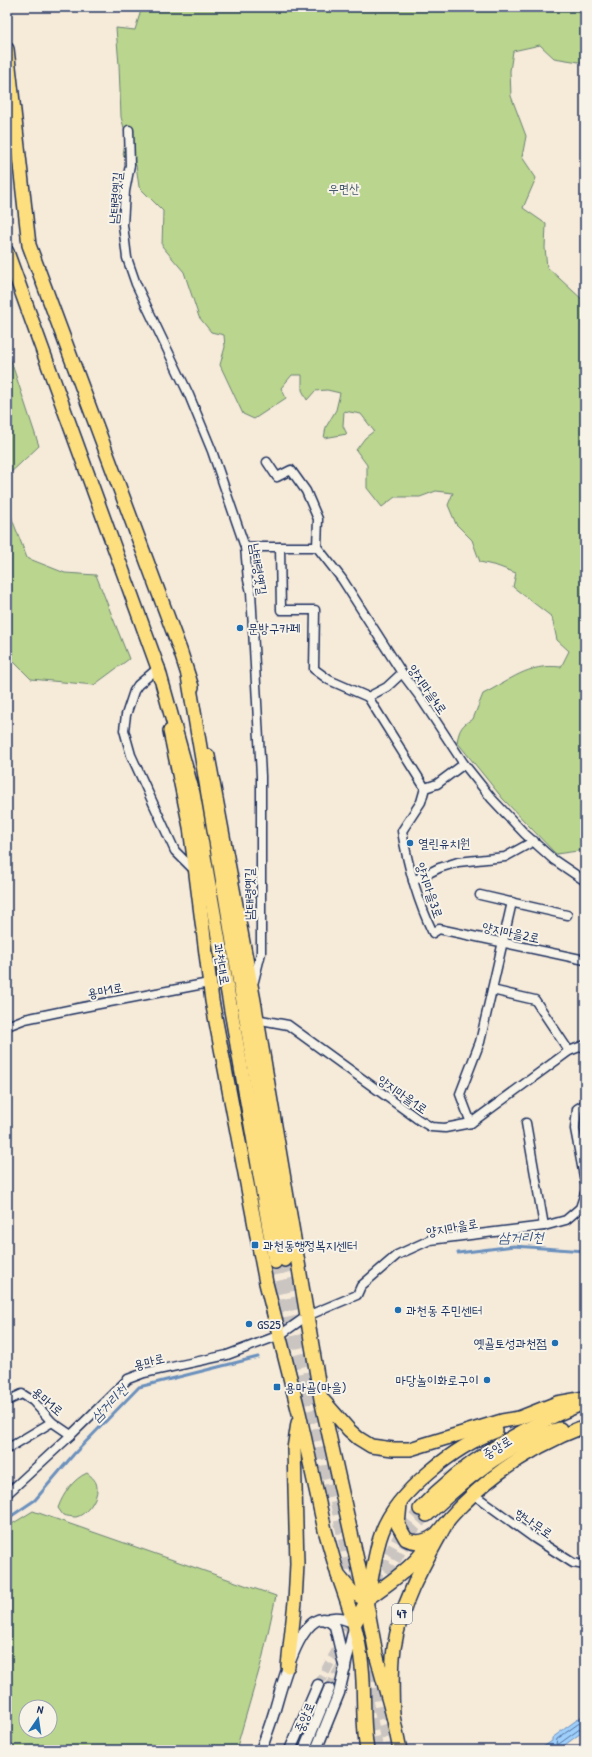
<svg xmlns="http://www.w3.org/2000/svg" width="592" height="1757" font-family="'Patrick Hand','Poor Story',sans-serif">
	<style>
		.green { fill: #bad58d; stroke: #6a8276; fill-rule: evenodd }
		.water { fill: #9fd0fc; stroke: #6a90bd }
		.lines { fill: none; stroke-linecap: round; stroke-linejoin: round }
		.shore { stroke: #506f9d; stroke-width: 1 }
		.stream { stroke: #6a90bd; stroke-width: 3 }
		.tertiary-tunnel { stroke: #cac5c0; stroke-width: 10; stroke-dasharray: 10 5; stroke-linecap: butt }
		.trunk-tunnel { stroke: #cac5c0; stroke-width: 13; stroke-dasharray: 13 6; stroke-linecap: butt }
		.minor-casing { stroke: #1b2f5e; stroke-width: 11 }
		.tertiary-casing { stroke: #1b2f5e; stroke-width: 13 }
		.primary-casing { stroke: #1b2f5e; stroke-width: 16 }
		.trunk-casing { stroke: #1b2f5e; stroke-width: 16 }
		.minor { stroke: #f7f3e8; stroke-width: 8 }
		.tertiary { stroke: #f7f3e8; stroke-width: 10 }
		.primary { stroke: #fedf80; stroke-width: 13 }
		.trunk { stroke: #fedf80; stroke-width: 13 }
		.poi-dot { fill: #1f6fb2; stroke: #f7f3e8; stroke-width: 1.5 }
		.labels { text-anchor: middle; stroke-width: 4; stroke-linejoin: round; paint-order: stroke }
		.shield { fill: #f7f3e8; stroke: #5d6a87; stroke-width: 1 }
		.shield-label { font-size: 12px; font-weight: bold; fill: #1b2f5e }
		.park-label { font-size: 13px; fill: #43586a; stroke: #f7f3e8 }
		.street-label { font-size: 13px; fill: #1b2f5e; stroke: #f7f3e8 }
		.poi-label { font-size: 13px; fill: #1b2f5e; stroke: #f7f3e8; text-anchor: start }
		.water-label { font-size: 14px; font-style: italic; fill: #3c5786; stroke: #f7f3e8 }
	</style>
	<rect width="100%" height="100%" fill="#f6ead9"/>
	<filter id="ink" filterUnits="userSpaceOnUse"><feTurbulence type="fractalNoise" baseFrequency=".025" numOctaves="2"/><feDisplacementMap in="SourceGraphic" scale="8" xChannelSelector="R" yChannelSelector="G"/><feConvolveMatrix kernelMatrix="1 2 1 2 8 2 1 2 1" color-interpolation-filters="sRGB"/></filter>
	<g filter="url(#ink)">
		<!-- green -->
		<g class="green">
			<path d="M 142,7 L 585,7 L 585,63 L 554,58 L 540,45 L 513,51 L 510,71 L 511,96 L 526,136 L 522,157 L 536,178 L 523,208 L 546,224 L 545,248 L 547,267 L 585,302 L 585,319 L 582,325 L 583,345 L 585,347 L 585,850 L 556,854 L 503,799 L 457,742 C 459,730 462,724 473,719 L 483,694 C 511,680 527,663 561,667 L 569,651 L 557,640 L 552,617 L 513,587 L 516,573 L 497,566 L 480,562 L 472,540 L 456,524 L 448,505 L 453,493 L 436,491 L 420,497 L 395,497 L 382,507 L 367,488 L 367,465 L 356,450 L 365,438 L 374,431 L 361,414 L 344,411 L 343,426 L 347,434 L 324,438 L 326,427 L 336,410 L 340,393 L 327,390 L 315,391 L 307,400 L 302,390 L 302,375 L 292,375 L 281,388 L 286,398 L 254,419 L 243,414 L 220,365 L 225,347 L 224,335 L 211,332 L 199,317 L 184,272 L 162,246 L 163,211 L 139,187 L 136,165 L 123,155 L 126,135 L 121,117 L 119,65 L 116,28 L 135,30 Z"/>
			<polygon points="7,349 39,446 7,476"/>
			<polygon points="7,479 12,519 27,558 65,573 96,575 129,659 94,685 31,679 7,655"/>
			<path d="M 87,1473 C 92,1477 97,1481 97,1488 C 98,1499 86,1515 76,1517 C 72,1517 67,1516 63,1515 L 58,1508 C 63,1494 73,1479 87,1473 Z"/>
			<path d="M 33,1511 L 276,1596 L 262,1660 L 236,1750 L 7,1750 L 7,1527 ZM 26,1707 L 50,1707 L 50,1731 L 26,1731 Z"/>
		</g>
		<!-- water -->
		<polygon class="water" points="585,1714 585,1730 558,1750 539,1750 552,1741 552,1738"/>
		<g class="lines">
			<!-- shore -->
			<polyline class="shore" points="585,1719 557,1739 556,1744 559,1744 581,1728 585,1727"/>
			<!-- stream -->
			<g class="stream">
				<polyline points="458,1253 514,1246 585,1251"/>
				<polyline points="7,1519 35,1500 74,1454 139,1387 258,1357"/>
			</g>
			<!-- tertiary-tunnel -->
			<g class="tertiary-tunnel">
				<polyline points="374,1581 399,1535 420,1509"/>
				<polyline points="381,1587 412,1532 427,1515"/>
				<polyline points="318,1685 355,1616"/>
				<polyline points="329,1689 346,1657"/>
			</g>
			<!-- trunk-tunnel -->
			<g class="trunk-tunnel">
				<polyline points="285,1260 389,1750"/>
				<polyline points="275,1262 325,1501"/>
				<polyline points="367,1700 377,1750"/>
			</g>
			<!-- minor casing -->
			<g class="minor-casing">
				<g id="minor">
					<polyline points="129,130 130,165 125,191 123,225 127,258 136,284 189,395 212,451 245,547 248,580 251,592 261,776 261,953 254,981 251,984"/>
					<polyline points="267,462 277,477 291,470 306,491 318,519 317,547"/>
					<polyline points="245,547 317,547 342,579 402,673 420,697 464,764 492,799 525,834 554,860 585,881"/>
					<polyline points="280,547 281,610 315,610 314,669 329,680 368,697 387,687 402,673"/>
					<polyline points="158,668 138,685 134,691 126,715 124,730 131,755 175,851 194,870"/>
					<polyline points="368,697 425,788"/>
					<path d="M 464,764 L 437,784 L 425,788 L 421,802 L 402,831 C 408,867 417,900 433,933 L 439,929 L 585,960"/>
					<polyline points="413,881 439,868 458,862 505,857 534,841"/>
					<polyline points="480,895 567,915"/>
					<polyline points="492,990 535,1000 569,1051"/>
					<polyline points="257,1014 261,1020 288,1025 419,1120 431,1127 445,1128 471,1123 569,1051 585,1045"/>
					<polyline points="7,1026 25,1019 73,1009 209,983"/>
					<polyline points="585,1104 577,1109 575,1129 585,1182"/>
					<polyline points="471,1123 460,1094 480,1042 512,902"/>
					<polyline points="526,1123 544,1226"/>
					<polyline points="7,1401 22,1394 33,1401 52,1422 71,1435"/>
					<polyline points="7,1449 52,1422"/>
					<polyline points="7,1494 71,1435 128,1379 144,1373 227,1355 280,1335 307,1316 357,1295 361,1286 397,1255 430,1240 544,1226 566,1220 580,1208 585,1193"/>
					<polyline points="473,1494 534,1538 573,1563 585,1565"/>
				</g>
			</g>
			<!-- tertiary casing -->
			<g class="tertiary-casing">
				<g id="tertiary">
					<path d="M 261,1750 C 266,1736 271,1723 275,1709 C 280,1693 304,1592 335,1626 L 345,1669"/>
					<polyline points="290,1750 318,1685"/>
					<polyline points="304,1750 329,1689"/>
					<path d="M 316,1750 L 339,1693 L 355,1623 C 345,1619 336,1615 325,1620"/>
				</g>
			</g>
			<!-- primary casing -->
			<g class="primary-casing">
				<g id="primary">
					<polyline points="7,49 29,245 180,650 192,687"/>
					<polyline points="7,252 158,668 160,678"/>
					<polyline points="170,731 190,827 212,1001 266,1283 299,1413 325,1530 338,1575 352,1592 366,1600"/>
					<polyline points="208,756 254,1001 321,1399 366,1600"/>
					<polyline points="322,1399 349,1430 358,1438 371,1446 393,1449 410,1449 502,1421 519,1418 557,1403 585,1398"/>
					<path d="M 400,1504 L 398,1525 L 406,1539 C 416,1544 426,1542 435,1535"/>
					<path d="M 420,1509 C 465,1460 521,1429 581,1404"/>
					<path d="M 427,1515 C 458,1486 492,1456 531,1439 C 540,1434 551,1432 560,1429"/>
					<path d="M 366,1600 C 383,1587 402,1575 416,1560 C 432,1541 445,1521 463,1504 C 497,1470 540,1443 585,1426"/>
					<path d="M 355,1623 C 359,1615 364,1607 367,1598 C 373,1577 374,1553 382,1532 C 397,1491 456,1446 496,1431"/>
					<polyline points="288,1666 295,1602 297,1564 294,1449 298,1423"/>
				</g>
			</g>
			<!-- trunk casing -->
			<g class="trunk-casing">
				<g id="trunk">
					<polyline points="158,668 193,793 275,1262"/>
					<polyline points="188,676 247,1025 285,1260"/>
					<path d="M 338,1575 C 349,1605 359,1635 362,1667 C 365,1695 362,1722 367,1750"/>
					<polyline points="366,1600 376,1654 393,1716 400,1750"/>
					<path d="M 393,1716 C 392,1694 391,1671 394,1648 C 401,1602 425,1562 447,1522"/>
				</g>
			</g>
			<!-- minor -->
			<use href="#minor" class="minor"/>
			<!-- tertiary -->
			<use href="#tertiary" class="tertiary"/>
			<!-- primary -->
			<use href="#primary" class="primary"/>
			<!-- trunk -->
			<use href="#trunk" class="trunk"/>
		</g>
	</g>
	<!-- markers -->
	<g class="poi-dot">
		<circle cx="240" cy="628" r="4"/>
		<circle cx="410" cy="843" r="4"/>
		<rect x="251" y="1241" width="8" height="8" rx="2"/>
		<circle cx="398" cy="1310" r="4"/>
		<circle cx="249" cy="1324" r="4"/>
		<circle cx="555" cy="1343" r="4"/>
		<circle cx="487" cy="1380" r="4"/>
		<rect x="273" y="1383" width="8" height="8" rx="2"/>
	</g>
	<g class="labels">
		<!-- shield labels -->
		<rect class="shield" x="392" y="1604" width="20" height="20" rx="3"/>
		<g class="shield-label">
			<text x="402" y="1618">47</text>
		</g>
		<!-- park labels -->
		<g class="park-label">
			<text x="344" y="193">우면산</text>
		</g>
		<!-- street labels -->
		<g class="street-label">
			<text transform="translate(115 198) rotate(-85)" y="5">남태령옛길</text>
			<text transform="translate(259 569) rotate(81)" y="5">남태령옛길</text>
			<text transform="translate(428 689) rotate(55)" y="5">양지마을4로</text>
			<text transform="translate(430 890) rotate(71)" y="5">양지마을3로</text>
			<text transform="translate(249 894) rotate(-90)" y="5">남태령옛길</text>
			<text transform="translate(511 932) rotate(12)" y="5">양지마을2로</text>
			<text transform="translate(222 964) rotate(80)" y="5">과천대로</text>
			<text transform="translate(105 990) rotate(-11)" y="5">용마1로</text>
			<text transform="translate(403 1094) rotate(35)" y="5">양지마을1로</text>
			<text transform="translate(452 1227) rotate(-10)" y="5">양지마을로</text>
			<text transform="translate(149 1361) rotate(-14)" y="5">용마로</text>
			<text transform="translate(48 1401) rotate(41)" y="5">용마1로</text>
			<text transform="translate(497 1447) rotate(-32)" y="5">중앙로</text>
			<text transform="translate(534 1523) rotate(34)" y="5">향나무로</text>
			<text transform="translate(304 1717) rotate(-67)" y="5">중앙로</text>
		</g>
		<!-- poi labels -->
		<g class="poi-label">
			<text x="248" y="633">문방구카페</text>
			<text x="418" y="848">열린유치원</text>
			<text x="263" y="1250">과천동행정복지센터</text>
			<text x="406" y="1315">과천동 주민센터</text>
			<text x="257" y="1329">GS25</text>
			<text x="547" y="1348" text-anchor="end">옛골토성과천점</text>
			<text x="479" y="1385" text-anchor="end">마당놀이화로구이</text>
			<text x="285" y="1392">용마골(마을)</text>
		</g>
		<!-- water labels -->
		<g class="water-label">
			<text x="521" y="1242">삼거리천</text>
			<text transform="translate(109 1403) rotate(-46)" y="5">삼거리천</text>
		</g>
	</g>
	<!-- margin -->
	<rect width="592" height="1757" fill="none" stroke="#f7f3e8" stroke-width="24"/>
	<rect x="12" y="12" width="568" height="1733" fill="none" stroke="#1b2f5e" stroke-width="1.5" filter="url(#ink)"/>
	<!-- north arrow -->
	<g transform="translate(38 1719) rotate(13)"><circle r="19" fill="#f7f3e8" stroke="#9fa5b1"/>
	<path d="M0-3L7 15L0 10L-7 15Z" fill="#1f6fb2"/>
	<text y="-6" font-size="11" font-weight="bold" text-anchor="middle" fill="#1b2f5e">N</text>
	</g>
</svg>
